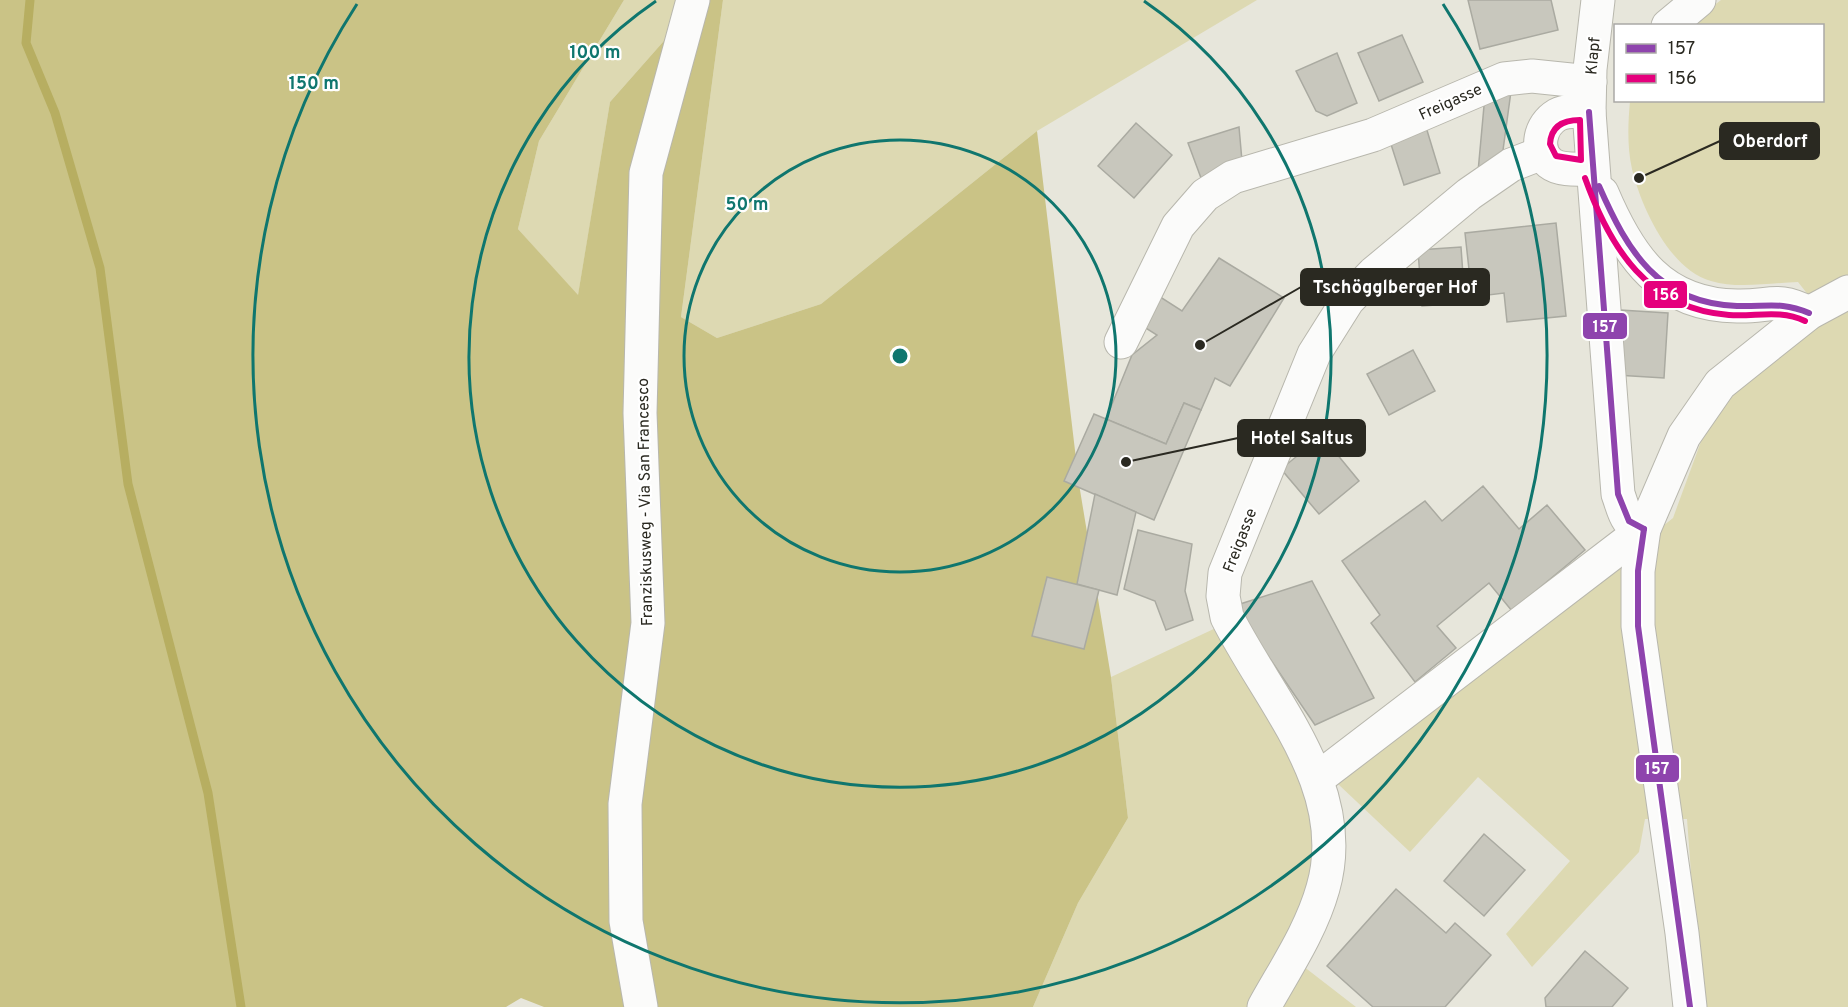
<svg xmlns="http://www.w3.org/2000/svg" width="1848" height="1007" font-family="Overpass,sans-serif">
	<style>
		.green { fill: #ddd9b2 }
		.forest { fill: #cac386 }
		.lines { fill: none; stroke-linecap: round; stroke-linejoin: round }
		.stream { stroke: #b7ae61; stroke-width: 9 }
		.building { fill: #c8c7bd; stroke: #aaaaa1; stroke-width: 1.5 }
		.minor-casing { stroke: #b8b7ad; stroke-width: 35 }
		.major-casing { stroke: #b8b7ad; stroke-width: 35 }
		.minor { stroke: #fbfbfa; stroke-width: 33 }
		.major { stroke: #fbfbfa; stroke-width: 33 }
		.bus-1-casing { stroke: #fff; stroke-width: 10 }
		.bus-2-casing { stroke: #fff; stroke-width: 10 }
		.bus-1 { stroke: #8e44ad; stroke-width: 6 }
		.bus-2 { stroke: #e5007d; stroke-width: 6 }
		.ring { fill: none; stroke: #0f766e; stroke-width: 3 }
		.labels { text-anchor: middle; stroke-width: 4.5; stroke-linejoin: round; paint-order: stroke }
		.street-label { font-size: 16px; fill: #2a2921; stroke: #fff }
		.centre { fill: #0f766e; stroke: #fff; stroke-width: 3 }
		.ring-label { font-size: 18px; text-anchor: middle; font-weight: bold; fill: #0f766e; stroke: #fff; stroke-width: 4.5; stroke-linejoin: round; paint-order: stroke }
		.leader { fill: none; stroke: #2a2921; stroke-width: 2 }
		.callout-dot { fill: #2a2921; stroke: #fff; stroke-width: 2 }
		.callout { fill: #2a2921; stroke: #2a2921; stroke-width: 2 }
		.callout-label { font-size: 18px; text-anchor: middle; font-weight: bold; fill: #fff }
		.line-badge { stroke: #fff; stroke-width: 2 }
		.badge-label { font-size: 16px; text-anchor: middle; font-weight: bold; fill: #fff }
	</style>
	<rect width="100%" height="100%" fill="#e7e6db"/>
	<!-- green -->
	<g class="green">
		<polygon points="624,0 700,0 610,102 578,296 518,229 539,141"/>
		<polygon points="723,0 1257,0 1037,131 821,304 717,338 681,317"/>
		<path d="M 1721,0 L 1848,0 L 1848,1007 L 1701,1007 L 1687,819 L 1645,819 L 1639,852 L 1532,967 L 1506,934 L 1570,861 L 1478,777 L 1410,852 L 1338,784 L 1673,518 L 1703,436 L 1746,378 L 1824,315 L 1798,282 C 1770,283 1737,289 1711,281 C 1670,270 1641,207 1632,169 C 1627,147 1628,123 1630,101 L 1822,100 L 1822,26 L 1688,25 Z"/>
		<polygon points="1218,627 1306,783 1314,811 1313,879 1281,949 1356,1007 1033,1007 1078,903 1128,818 1111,677"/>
	</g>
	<!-- forest -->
	<polygon class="forest" points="0,0 624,0 539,141 518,229 578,295 610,102 700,0 723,0 681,317 717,338 821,304 1037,131 1079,484 1111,677 1128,818 1078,903 1033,1007 544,1007 521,998 506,1007 0,1007"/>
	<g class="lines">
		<!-- stream -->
		<polyline class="stream" points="30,0 26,43 55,113 100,268 128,484 208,793 241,1007"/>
	</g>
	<!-- building -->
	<g class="building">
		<polygon points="1468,0 1551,0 1558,30 1480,49"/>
		<polygon points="1402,35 1423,82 1379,101 1358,53"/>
		<polygon points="1337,53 1357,103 1327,116 1316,111 1296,71"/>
		<polygon points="1512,84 1503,150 1478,172 1485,95"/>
		<polygon points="1136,123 1172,155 1134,198 1098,166"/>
		<polygon points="1239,127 1242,161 1201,178 1188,143"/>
		<polygon points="1426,127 1440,173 1404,185 1389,138"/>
		<polygon points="1556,223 1566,316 1507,322 1504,293 1472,297 1465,233"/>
		<polygon points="1461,247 1465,303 1422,306 1418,250"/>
		<polygon points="1219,258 1284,298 1230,386 1215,378 1201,410 1184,403 1166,444 1106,419 1132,355 1157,335 1133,320 1151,291 1182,311"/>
		<polygon points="1620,310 1668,313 1664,378 1616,375"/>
		<polygon points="1413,350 1435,391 1389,415 1367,374"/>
		<polygon points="1184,403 1201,410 1154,520 1064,481 1094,414 1166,444"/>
		<polygon points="1322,436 1359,481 1319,514 1281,469"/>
		<polygon points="1483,486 1519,529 1547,505 1585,550 1512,611 1489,583 1437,626 1456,648 1415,682 1371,623 1380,615 1342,561 1425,501 1442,521"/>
		<polygon points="1095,494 1136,512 1117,595 1077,584"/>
		<polygon points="1138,530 1192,544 1185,591 1193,620 1166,630 1155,601 1124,589"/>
		<polygon points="1047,577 1099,590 1084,649 1032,636"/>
		<polygon points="1312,581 1374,698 1315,725 1234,606"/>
		<polygon points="1484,834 1525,870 1484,916 1444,881"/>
		<polygon points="1396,889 1446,933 1455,923 1491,955 1445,1007 1373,1007 1327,966"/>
		<polygon points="1585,951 1628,988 1612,1007 1546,1007 1545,998"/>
	</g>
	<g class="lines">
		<!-- minor casing -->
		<g class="minor-casing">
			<g id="minor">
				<path d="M 1598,0 L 1590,69 L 1589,112 L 1618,494 C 1624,510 1625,526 1644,529"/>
				<polyline points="1668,26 1699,0"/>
				<path d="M 1589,112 C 1579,111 1566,110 1557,115 C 1540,125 1534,150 1550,163 C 1560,171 1579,169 1591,169"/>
				<path d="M 1602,193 C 1629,257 1661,305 1737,306 C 1770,307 1776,296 1809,313"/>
				<polyline points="1121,342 1178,226 1205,195 1233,177 1373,135 1504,79 1532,76 1590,82"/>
				<polyline points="1317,779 1644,529"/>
				<polyline points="641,1007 626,921 625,804 648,623 640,413 646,173 693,0"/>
				<path d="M 1264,1007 C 1285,969 1311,931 1323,888 C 1352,787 1269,701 1227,617 L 1223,596 L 1225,573 L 1314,354 L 1348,300 L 1374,273 L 1469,194 L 1511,165 L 1542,153"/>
			</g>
		</g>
		<!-- major casing -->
		<g class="major-casing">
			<polyline id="major" points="1690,1007 1682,933 1638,626 1638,571 1644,529 1684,436 1720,384 1809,313 1848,292"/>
		</g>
		<!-- minor -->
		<use href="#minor" class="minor"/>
		<!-- major -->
		<use href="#major" class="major"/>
		<!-- bus-1 casing -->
		<g class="bus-1-casing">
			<g id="bus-1">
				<polyline points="1589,112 1618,494 1629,521 1644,529"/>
				<path d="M 1599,186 C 1628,252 1658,303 1737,306 C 1766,307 1781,301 1809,313"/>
				<polyline points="1644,529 1638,571 1638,626 1690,1007"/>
			</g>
		</g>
		<!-- bus-2 casing -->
		<g class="bus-2-casing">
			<g id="bus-2">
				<path d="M 1580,120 L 1581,160 L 1556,156 L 1550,144 C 1551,126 1563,120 1580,120 Z"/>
				<path d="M 1585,178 C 1610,248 1648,309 1729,315 C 1756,317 1779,309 1805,321"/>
			</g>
		</g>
		<!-- bus-1 -->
		<use href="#bus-1" class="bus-1"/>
		<!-- bus-2 -->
		<use href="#bus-2" class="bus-2"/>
	</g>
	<!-- distance rings -->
	<g class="ring">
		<circle cx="900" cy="356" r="216"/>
		<path d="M1144 1A431 431 0 1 1 656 1"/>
		<path d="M1443 4A647 647 0 1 1 357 4"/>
	</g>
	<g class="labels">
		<!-- street labels -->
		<g class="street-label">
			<text transform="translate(1592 56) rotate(-85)" y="6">Klapf</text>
			<text transform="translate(1450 101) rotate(-24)" y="6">Freigasse</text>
			<text transform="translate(644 502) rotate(-91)" y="6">Franziskusweg - Via San Francesco</text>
			<text transform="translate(1239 540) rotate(-69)" y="6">Freigasse</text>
		</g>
	</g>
	<circle cx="900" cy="356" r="9" class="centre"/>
	<g class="ring-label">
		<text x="595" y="58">100 m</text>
		<text x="314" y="89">150 m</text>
		<text x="747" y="210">50 m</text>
	</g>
	<!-- callouts -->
	<path class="leader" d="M1639 178L1720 141M1200 345L1301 287M1126 462L1238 438"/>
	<g class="callout-dot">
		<circle cx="1639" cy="178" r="6"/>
		<circle cx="1200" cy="345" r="6"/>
		<circle cx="1126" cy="462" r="6"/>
	</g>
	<g class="callout">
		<rect x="1720" y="123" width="99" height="36" rx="6"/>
		<rect x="1301" y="269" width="188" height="36" rx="6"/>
		<rect x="1238" y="420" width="127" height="36" rx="6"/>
	</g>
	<g class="callout-label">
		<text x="1770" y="147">Oberdorf</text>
		<text x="1395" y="293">Tschögglberger Hof</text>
		<text x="1302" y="444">Hotel Saltus</text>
	</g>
	<g class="line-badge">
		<rect x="1643" y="280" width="45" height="29" rx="6" fill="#e5007d"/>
		<rect x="1582" y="312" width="46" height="28" rx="6" fill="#8e44ad"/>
		<rect x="1635" y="754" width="45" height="29" rx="6" fill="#8e44ad"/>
	</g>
	<g class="badge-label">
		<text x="1666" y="300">156</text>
		<text x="1605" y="332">157</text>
		<text x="1657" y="774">157</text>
	</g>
	<!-- legend -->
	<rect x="1614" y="24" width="210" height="78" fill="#ffffff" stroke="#aaa9a6" stroke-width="1.5"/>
	<rect x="1626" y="44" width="30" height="9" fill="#8e44ad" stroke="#aaa9a6" stroke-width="1.5"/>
	<text x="1668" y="54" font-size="18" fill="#2a2921">157</text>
	<rect x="1626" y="74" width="30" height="9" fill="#e5007d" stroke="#aaa9a6" stroke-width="1.5"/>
	<text x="1668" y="84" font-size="18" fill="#2a2921">156</text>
</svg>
